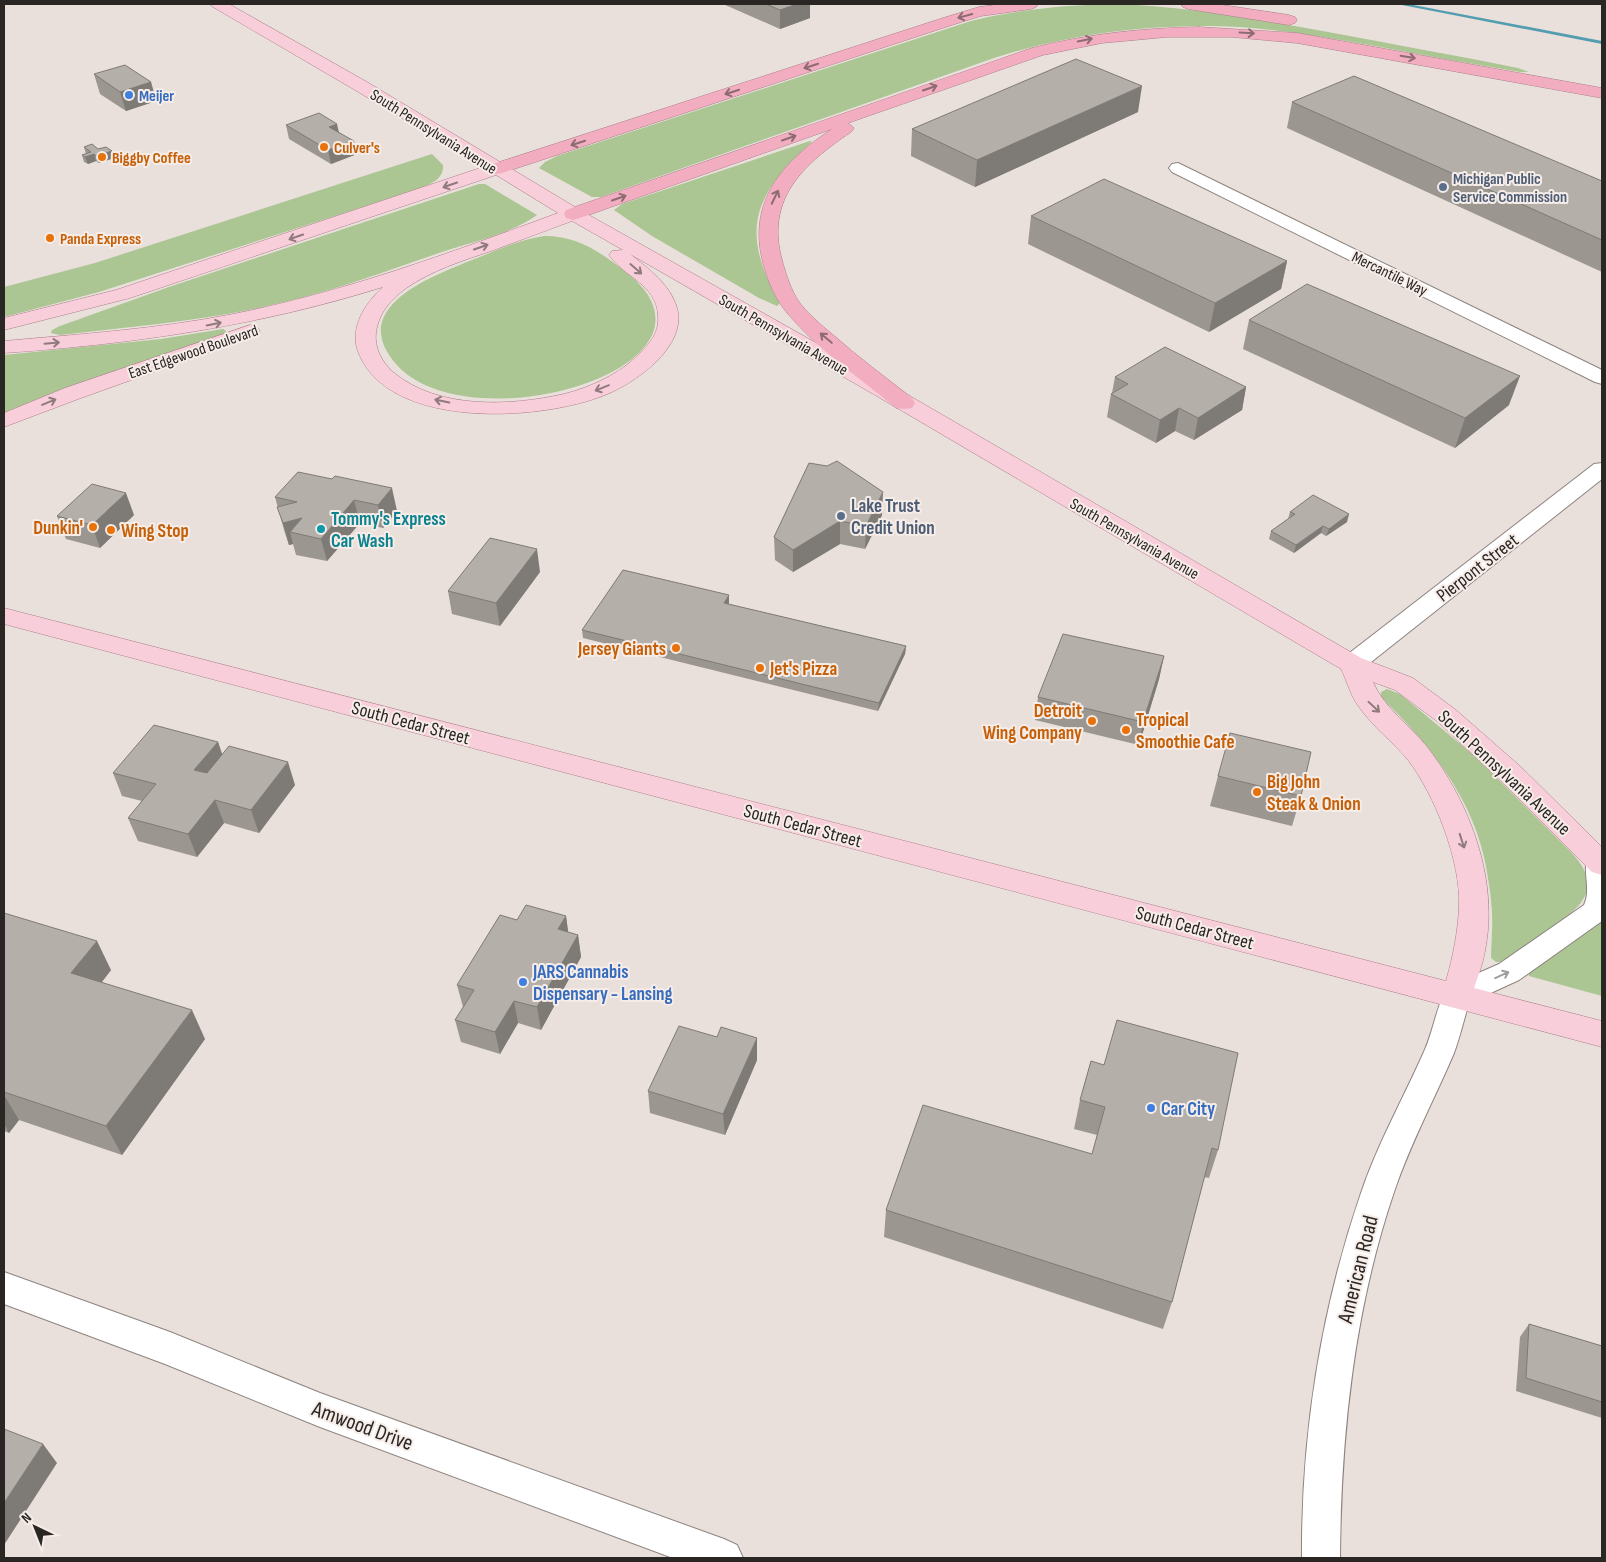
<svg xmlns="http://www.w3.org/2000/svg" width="1606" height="1562" font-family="'Sofia Sans Condensed',sans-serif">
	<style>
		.green { fill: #abc593 }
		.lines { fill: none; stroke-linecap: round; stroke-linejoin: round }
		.stream { fill: #529db0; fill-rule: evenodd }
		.minor-casing { stroke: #8d8480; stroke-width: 2 }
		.major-casing { stroke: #ac7e89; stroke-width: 1 }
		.highway-casing { stroke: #ac7e89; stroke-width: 1 }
		.minor { fill: #fff; fill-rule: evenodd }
		.major { fill: #f7ced9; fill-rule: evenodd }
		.highway { fill: #f2aec0; fill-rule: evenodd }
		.wall { fill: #9b9690 }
		.shaded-wall { fill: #7e7a76 }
		.building { fill: #b4afa8; stroke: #7e7a76 }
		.oneway { stroke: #8e6a72 }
		.oneway2 { stroke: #907a7e }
		.oneway3 { stroke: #9f9d9c }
		.shop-dot { fill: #3f7fe0; stroke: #f6ece8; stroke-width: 2 }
		.food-dot { fill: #e8710a; stroke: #f6ece8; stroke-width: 2 }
		.service-dot { fill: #5c6f8a; stroke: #f6ece8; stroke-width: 2 }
		.culture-dot { fill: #0f9aa8; stroke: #f6ece8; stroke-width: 2 }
		.labels { text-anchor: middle; stroke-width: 4; stroke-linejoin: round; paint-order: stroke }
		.far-shop-label { font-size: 16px; font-weight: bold; fill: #366cbe; stroke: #f6ece8; text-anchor: start }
		.far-street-label { font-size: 16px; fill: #292624; stroke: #f6ece8 }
		.far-food-label { font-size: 16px; font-weight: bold; fill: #c56008; stroke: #f6ece8; text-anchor: start }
		.far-service-label { font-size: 16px; font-weight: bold; fill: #4e5e75; stroke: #f6ece8; text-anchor: start }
		.service-label { font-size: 19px; font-weight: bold; fill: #4e5e75; stroke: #f6ece8; text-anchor: start }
		.culture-label { font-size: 19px; font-weight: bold; fill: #0d838f; stroke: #f6ece8; text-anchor: start }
		.food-label { font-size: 19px; font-weight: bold; fill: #c56008; stroke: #f6ece8; text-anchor: start }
		.street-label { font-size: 19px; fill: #292624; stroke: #f6ece8 }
		.shop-label { font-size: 19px; font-weight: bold; fill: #366cbe; stroke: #f6ece8; text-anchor: start }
		.near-street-label { font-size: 22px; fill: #292624; stroke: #f6ece8 }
	</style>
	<rect width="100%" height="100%" fill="#e9dfdb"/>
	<!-- green -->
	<g class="green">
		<path d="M 1117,4 C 1189,7 1257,19 1328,32 C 1391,44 1454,55 1518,68 L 1529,72 L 1520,72 C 1472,64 1423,55 1375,46 C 1322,37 1268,27 1214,26 C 1138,25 1066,35 994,58 L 601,197 L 592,197 L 539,168 L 545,162 L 557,156 L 971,21 C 1019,9 1067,5 1117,4 Z"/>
		<path d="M 810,141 L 812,142 C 753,195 739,231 780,303 L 777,306 L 759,298 L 652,236 L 614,210 L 622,204 Z"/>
		<path d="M 432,154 L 443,165 C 444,179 432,183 422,188 L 99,292 L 4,317 L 4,287 L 95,263 Z"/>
		<path d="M 479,184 L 485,184 L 537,215 C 509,235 470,242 439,253 C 386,271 334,291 280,303 C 207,321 134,326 60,335 L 51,333 L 52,330 L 60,326 L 169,287 Z"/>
		<path d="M 544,236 C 578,236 598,251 625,271 C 747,366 468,447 396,364 C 347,308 430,277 472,260 C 496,251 518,240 544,236 Z"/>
		<polygon points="223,329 226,331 225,333 73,386 4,415 4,355 161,339"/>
		<path d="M 1387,689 L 1400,694 L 1476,757 L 1572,853 C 1606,890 1578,910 1546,931 C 1532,941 1517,952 1502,962 L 1496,962 L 1491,958 C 1491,949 1492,940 1492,931 C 1493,914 1491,895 1488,878 C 1478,804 1432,747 1381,697 L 1381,692 Z"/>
		<polygon points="1602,921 1602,996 1529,976 1529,973"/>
	</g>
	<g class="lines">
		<!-- stream -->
		<polygon class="stream" points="1400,4 1408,4 1602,41 1602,44 1402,5"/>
		<!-- minor casing -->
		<g class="minor-casing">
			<g id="minor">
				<polygon points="1178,163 1602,370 1602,384 1595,382 1172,172 1169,168 1172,164"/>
				<polygon points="1602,463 1602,479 1361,670 1352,672 1343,670 1340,664 1343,658 1594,464"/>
				<path d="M 1599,851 L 1602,852 L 1602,921 L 1519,980 L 1469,1003 C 1464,1019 1460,1037 1454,1053 C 1434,1100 1410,1144 1394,1192 C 1354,1310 1341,1434 1340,1558 L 1302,1558 C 1301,1435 1321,1309 1361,1193 C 1377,1145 1402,1101 1423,1054 C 1433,1033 1436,1008 1447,987 L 1499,964 L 1584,905 C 1592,888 1581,870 1589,854 Z"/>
				<polygon points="4,1272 170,1332 320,1393 724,1539 737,1545 743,1558 673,1558 320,1427 165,1364 4,1304"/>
			</g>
		</g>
		<!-- major casing -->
		<g class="major-casing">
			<g id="major">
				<path d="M 210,4 L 229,4 L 367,82 L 580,210 L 891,385 L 1361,658 L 1413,678 L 1456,710 L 1520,766 L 1602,847 L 1602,875 L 1592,872 L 1500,780 L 1438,722 L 1395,690 L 1373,682 C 1385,709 1410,725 1428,748 C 1471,805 1499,881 1485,951 C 1483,964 1478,976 1474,988 L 1602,1021 L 1602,1047 L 4,624 L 4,608 L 1446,981 C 1453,956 1458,932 1459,906 C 1461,862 1435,795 1408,760 C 1393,742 1373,727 1359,707 C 1351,697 1347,681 1341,669 L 875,395 L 630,254 C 649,269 670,284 677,308 C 683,328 670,348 656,362 C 643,374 629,384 612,392 C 550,421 391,432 359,354 C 348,329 365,303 383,287 C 259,326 133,344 4,353 L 4,341 C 81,334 158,329 233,314 C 345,292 452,252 558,213 L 496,175 L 130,298 L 4,330 L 4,318 L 116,290 L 483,167 L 355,90 L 213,7 ZM 572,221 L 623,250 L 612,251 L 609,255 C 624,277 656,284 658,315 C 660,334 647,347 634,359 C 615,376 588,388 564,394 C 511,406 438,410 393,372 C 382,362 374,348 376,332 C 379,313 390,300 405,289 C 432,270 462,261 494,250 C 520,240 546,231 572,221 Z"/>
				<polygon points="250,325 257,327 260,331 257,335 81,398 4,427 4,413 65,388"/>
			</g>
		</g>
		<!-- highway casing -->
		<g class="highway-casing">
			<g id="highway">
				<polygon points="1003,4 1039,4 1036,7 1031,9 981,16 955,24 502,173 496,174 490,173 487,169 490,165 943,18 979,7"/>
				<polygon points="1181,4 1216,4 1289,15 1295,17 1297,20 1295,23 1289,25 1188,9 1183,7"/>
				<path d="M 1199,27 L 1297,33 L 1602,88 L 1602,98 L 1297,43 L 1232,37 L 1167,37 L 1102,43 L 1043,55 L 848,123 L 854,128 L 851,132 C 804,164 765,198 782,260 C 786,275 791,290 799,302 C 808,314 821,325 832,334 C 858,357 885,377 912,398 L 915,403 L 912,408 L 904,409 L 896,408 C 860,378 818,350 788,314 C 775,299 768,281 763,263 C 747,201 783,161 832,129 L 580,218 L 573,220 L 566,218 L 564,214 L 566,210 L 1032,48 C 1087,34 1142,28 1199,27 Z"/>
			</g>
		</g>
		<!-- minor -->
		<use href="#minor" class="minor"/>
		<!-- major -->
		<use href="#major" class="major"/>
		<!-- highway -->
		<use href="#highway" class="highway"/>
	</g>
	<!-- wall -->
	<g class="wall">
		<polygon points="723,4 810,4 810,18 780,29"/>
		<polygon points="94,74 151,82 156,101 126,111 100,94"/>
		<polygon points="1292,102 1602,181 1602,272 1287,128"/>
		<polygon points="1138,112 975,187 911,156 912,129"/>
		<polygon points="286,125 339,132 357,154 331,164 289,139"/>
		<polygon points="84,147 112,151 114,158 99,163 96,161 88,164 84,162 82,155 86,154"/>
		<polygon points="1031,216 1287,261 1281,289 1209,332 1028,244"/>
		<polygon points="1249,320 1509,405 1455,448 1243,349"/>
		<polygon points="1115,377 1246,387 1242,410 1194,440 1175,431 1156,443 1107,417 1111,394 1112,393"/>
		<polygon points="809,463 882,515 865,549 840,544 793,572 775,560 774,537"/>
		<polygon points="298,472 397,511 383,528 360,523 327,561 296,555 293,544 289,545 284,530 275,497"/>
		<polygon points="1290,512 1347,522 1326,536 1321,533 1294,553 1269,539 1271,531 1288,519"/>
		<polygon points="134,515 100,548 66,539 57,516"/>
		<polygon points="540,572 500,626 452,614 448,591"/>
		<polygon points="729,603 728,604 906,646 905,654 878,711 583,638 582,630"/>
		<polygon points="1164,656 1159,679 1139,745 1035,720 1038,697"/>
		<polygon points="218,742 222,755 295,785 259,833 224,823 197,857 138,841 128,818 142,801 122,796 113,773"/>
		<polygon points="1218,776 1301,796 1292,826 1210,806"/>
		<polygon points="4,913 111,970 102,982 205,1039 122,1155 19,1120 9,1133 4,1131"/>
		<polygon points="566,916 568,932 578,935 581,957 541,1030 518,1023 500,1054 461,1042 455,1020 463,1007 457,985 517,920"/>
		<polygon points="757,1060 725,1135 650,1113 648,1091"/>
		<polygon points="1091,1061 1218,1150 1209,1178 1204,1177 1172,1302 1163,1329 884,1237 886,1210 1092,1154 1097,1135 1074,1129 1080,1100"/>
		<polygon points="1529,1324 1602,1346 1602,1418 1516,1391 1520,1337"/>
	</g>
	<!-- shaded-wall -->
	<g class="shaded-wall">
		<polygon points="797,4 810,4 810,18 780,29 780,10"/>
		<polygon points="151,82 156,101 126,111 120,92"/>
		<polygon points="1142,86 1138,112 975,187 977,160"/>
		<polygon points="337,124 340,137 329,127"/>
		<polygon points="354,141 357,154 331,164 328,150"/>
		<polygon points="112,151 114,158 99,163 96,156"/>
		<polygon points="94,154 96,161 88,164 85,157"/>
		<polygon points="1287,261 1281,289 1209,332 1215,303"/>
		<polygon points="1520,376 1509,405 1455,448 1465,418"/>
		<polygon points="1246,387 1242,410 1194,440 1198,418"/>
		<polygon points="1179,408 1175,431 1156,443 1160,420"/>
		<polygon points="392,488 397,511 383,528 378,505"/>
		<polygon points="883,492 882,515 865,549 866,526"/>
		<polygon points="126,493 134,515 100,548 92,525"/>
		<polygon points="354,500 360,523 327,561 321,539"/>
		<polygon points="1349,514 1347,522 1326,536 1329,529"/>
		<polygon points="302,518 290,532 293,544 289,545 283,523"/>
		<polygon points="840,521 840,544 793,572 793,550"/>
		<polygon points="1323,526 1321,533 1294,553 1296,545"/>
		<polygon points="537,549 540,572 500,626 496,603"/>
		<polygon points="729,595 729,603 724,611 724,603"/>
		<polygon points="906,646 905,654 878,711 879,703"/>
		<polygon points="1164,656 1159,679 1139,745 1143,722"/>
		<polygon points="218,742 226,765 203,793 194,770"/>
		<polygon points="288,762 295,785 259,833 251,810"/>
		<polygon points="215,800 224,823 197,857 188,834"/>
		<polygon points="566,916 569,938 558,929"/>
		<polygon points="578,935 581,957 541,1030 537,1007"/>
		<polygon points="97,941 111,970 86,1002 71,973"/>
		<polygon points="514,1001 518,1023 500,1054 495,1032"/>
		<polygon points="192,1010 205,1039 122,1155 106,1126"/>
		<polygon points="757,1038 757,1060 725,1135 723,1114"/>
		<polygon points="4,1095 19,1120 9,1133 4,1124"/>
		<polygon points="43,1444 57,1463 4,1545 4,1503"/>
	</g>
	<!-- building -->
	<g class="building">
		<polygon points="766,4 797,4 780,10"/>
		<polygon points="1076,59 1142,86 977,160 912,129"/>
		<polygon points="125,65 151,82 120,92 94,74"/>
		<polygon points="1354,76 1602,181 1602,240 1292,102"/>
		<polygon points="319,113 337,124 329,127 354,141 328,150 286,125"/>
		<polygon points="92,144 98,149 106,147 112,151 96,156 94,154 85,157 82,155 91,152 84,147"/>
		<polygon points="1104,179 1287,261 1215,303 1031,216"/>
		<polygon points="1307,284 1520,376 1465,418 1249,320"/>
		<polygon points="1165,347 1246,387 1198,418 1179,408 1160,420 1111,394 1128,384 1115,377"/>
		<polygon points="837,461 883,492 866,526 840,521 793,550 774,537 809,463 827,466"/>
		<polygon points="298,472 332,479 335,476 392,488 378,505 354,500 321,539 290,532 302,518 283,523 277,507 297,502 275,497"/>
		<polygon points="92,484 126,493 92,525 57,516"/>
		<polygon points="1313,495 1349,514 1329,529 1323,526 1296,545 1271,531 1295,514 1290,512"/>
		<polygon points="490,538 537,549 496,603 448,591"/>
		<polygon points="623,570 729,595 724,603 906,646 879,703 582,630"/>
		<polygon points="1063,634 1164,656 1143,722 1038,697"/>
		<polygon points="154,725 218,742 194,770 207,773 229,746 288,762 251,810 215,800 188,834 128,818 156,784 113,773"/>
		<polygon points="1230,733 1311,752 1301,796 1218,776"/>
		<polygon points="526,905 566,916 558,929 578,935 537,1007 514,1001 495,1032 455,1020 474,990 457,985 500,915 517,920"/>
		<polygon points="4,913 97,941 71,973 192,1010 106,1126 4,1092"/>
		<polygon points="1117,1020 1238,1053 1218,1150 1212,1148 1172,1302 886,1210 923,1105 1092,1154 1105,1107 1080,1100 1091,1061 1104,1065"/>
		<polygon points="679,1026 717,1037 721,1027 757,1038 723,1114 648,1091"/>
		<polygon points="1529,1324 1602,1346 1602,1402 1526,1378"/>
		<polygon points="4,1429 43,1444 4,1503"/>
	</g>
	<!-- one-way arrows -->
	<defs><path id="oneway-shaft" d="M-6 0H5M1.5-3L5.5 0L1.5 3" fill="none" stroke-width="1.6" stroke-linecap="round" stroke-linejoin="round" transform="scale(1.25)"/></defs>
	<g class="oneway">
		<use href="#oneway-shaft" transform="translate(965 16) rotate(165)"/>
		<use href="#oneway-shaft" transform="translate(1247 33) rotate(3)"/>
		<use href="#oneway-shaft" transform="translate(1085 40) rotate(-11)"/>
		<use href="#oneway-shaft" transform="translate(1408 57) rotate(10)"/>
		<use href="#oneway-shaft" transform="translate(811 66) rotate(162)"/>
		<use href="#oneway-shaft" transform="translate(930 88) rotate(-19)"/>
		<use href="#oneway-shaft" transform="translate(732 92) rotate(162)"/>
		<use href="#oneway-shaft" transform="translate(789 138) rotate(-19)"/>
		<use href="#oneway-shaft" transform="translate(578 143) rotate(162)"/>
		<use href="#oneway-shaft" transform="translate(775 197) rotate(-64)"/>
		<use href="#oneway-shaft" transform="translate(619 198) rotate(-19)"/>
		<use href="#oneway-shaft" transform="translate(826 338) rotate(-140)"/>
	</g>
	<g class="oneway2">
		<use href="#oneway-shaft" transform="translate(450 185) rotate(161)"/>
		<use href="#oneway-shaft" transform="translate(296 237) rotate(161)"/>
		<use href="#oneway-shaft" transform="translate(481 247) rotate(-19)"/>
		<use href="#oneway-shaft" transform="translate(636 269) rotate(41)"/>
		<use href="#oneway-shaft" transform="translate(214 324) rotate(-11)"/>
		<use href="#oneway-shaft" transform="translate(52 343) rotate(-5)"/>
		<use href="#oneway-shaft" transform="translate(602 388) rotate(158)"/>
		<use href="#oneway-shaft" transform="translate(442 401) rotate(-168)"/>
		<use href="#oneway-shaft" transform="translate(49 402) rotate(-22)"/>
		<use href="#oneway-shaft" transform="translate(1374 707) rotate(43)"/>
		<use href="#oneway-shaft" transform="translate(1462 841) rotate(72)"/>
	</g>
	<use class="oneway3" href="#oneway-shaft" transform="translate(1502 975) rotate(-24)"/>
	<!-- markers -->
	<g class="shop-dot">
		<circle cx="129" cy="95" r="5"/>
		<circle cx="523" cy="982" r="5"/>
		<circle cx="1151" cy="1108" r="5"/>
	</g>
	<g class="food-dot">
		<circle cx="324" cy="147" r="5"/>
		<circle cx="102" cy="157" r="5"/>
		<circle cx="50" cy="238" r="5"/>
		<circle cx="93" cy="527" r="5"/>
		<circle cx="111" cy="530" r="5"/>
		<circle cx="676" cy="648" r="5"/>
		<circle cx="760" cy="668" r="5"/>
		<circle cx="1092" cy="721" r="5"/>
		<circle cx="1126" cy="730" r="5"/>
		<circle cx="1257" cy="792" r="5"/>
	</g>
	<g class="service-dot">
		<circle cx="1443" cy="187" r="5"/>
		<circle cx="841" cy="516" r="5"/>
	</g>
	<circle class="culture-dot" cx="321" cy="529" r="5"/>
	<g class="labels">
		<!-- far-shop labels -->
		<g class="far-shop-label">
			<text x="139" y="101">Meijer</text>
		</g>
		<!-- far-street labels -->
		<g class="far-street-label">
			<text transform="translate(434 131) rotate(32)" y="6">South Pennsylvania Avenue</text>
			<text transform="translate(1390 273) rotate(26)" y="6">Mercantile Way</text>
			<text transform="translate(784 334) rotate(30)" y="6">South Pennsylvania Avenue</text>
			<text transform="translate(193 351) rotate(-19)" y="6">East Edgewood Boulevard</text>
			<text transform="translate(1135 538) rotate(30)" y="6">South Pennsylvania Avenue</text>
		</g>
		<!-- far-food labels -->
		<g class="far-food-label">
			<text x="334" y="153">Culver's</text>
			<text x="112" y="163">Biggby Coffee</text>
			<text x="60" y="244">Panda Express</text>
		</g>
		<!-- far-service labels -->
		<g class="far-service-label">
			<text x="1453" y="184">Michigan Public<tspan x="1453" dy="18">Service Commission</tspan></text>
		</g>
		<!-- service labels -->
		<g class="service-label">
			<text x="851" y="512">Lake Trust<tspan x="851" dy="22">Credit Union</tspan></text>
		</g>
		<!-- culture labels -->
		<g class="culture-label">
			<text x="331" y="525">Tommy's Express<tspan x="331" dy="22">Car Wash</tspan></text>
		</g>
		<!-- food labels -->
		<g class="food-label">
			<text x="83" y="534" text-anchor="end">Dunkin'</text>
			<text x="121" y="537">Wing Stop</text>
			<text x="666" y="655" text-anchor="end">Jersey Giants</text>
			<text x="770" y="675">Jet's Pizza</text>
			<text x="1082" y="717" text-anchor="end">Detroit<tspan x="1082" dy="22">Wing Company</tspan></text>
			<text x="1136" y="726">Tropical<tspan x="1136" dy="22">Smoothie Cafe</tspan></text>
			<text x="1267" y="788">Big John<tspan x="1267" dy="22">Steak &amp; Onion</tspan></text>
		</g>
		<!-- street labels -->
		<g class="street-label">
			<text transform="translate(1477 567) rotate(-38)" y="7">Pierpont Street</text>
			<text transform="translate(411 722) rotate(15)" y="7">South Cedar Street</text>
			<text transform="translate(1505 772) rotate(43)" y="7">South Pennsylvania Avenue</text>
			<text transform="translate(803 825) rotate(15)" y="7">South Cedar Street</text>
			<text transform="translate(1195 927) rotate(15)" y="7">South Cedar Street</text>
		</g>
		<!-- shop labels -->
		<g class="shop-label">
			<text x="533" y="978">JARS Cannabis<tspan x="533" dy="22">Dispensary - Lansing</tspan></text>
			<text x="1161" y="1115">Car City</text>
		</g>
		<!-- near-street labels -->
		<g class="near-street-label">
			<text transform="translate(1357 1269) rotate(-76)" y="8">American Road</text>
			<text transform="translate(363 1425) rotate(20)" y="8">Amwood Drive</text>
		</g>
	</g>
	<!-- border -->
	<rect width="1606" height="1562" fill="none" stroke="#292624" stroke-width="10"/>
	<!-- north arrow -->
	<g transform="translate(35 1527) rotate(317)" stroke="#f6ece8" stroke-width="4" paint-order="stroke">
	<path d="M0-4L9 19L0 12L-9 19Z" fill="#292624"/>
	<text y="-8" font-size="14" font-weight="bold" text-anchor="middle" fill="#292624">N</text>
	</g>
</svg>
